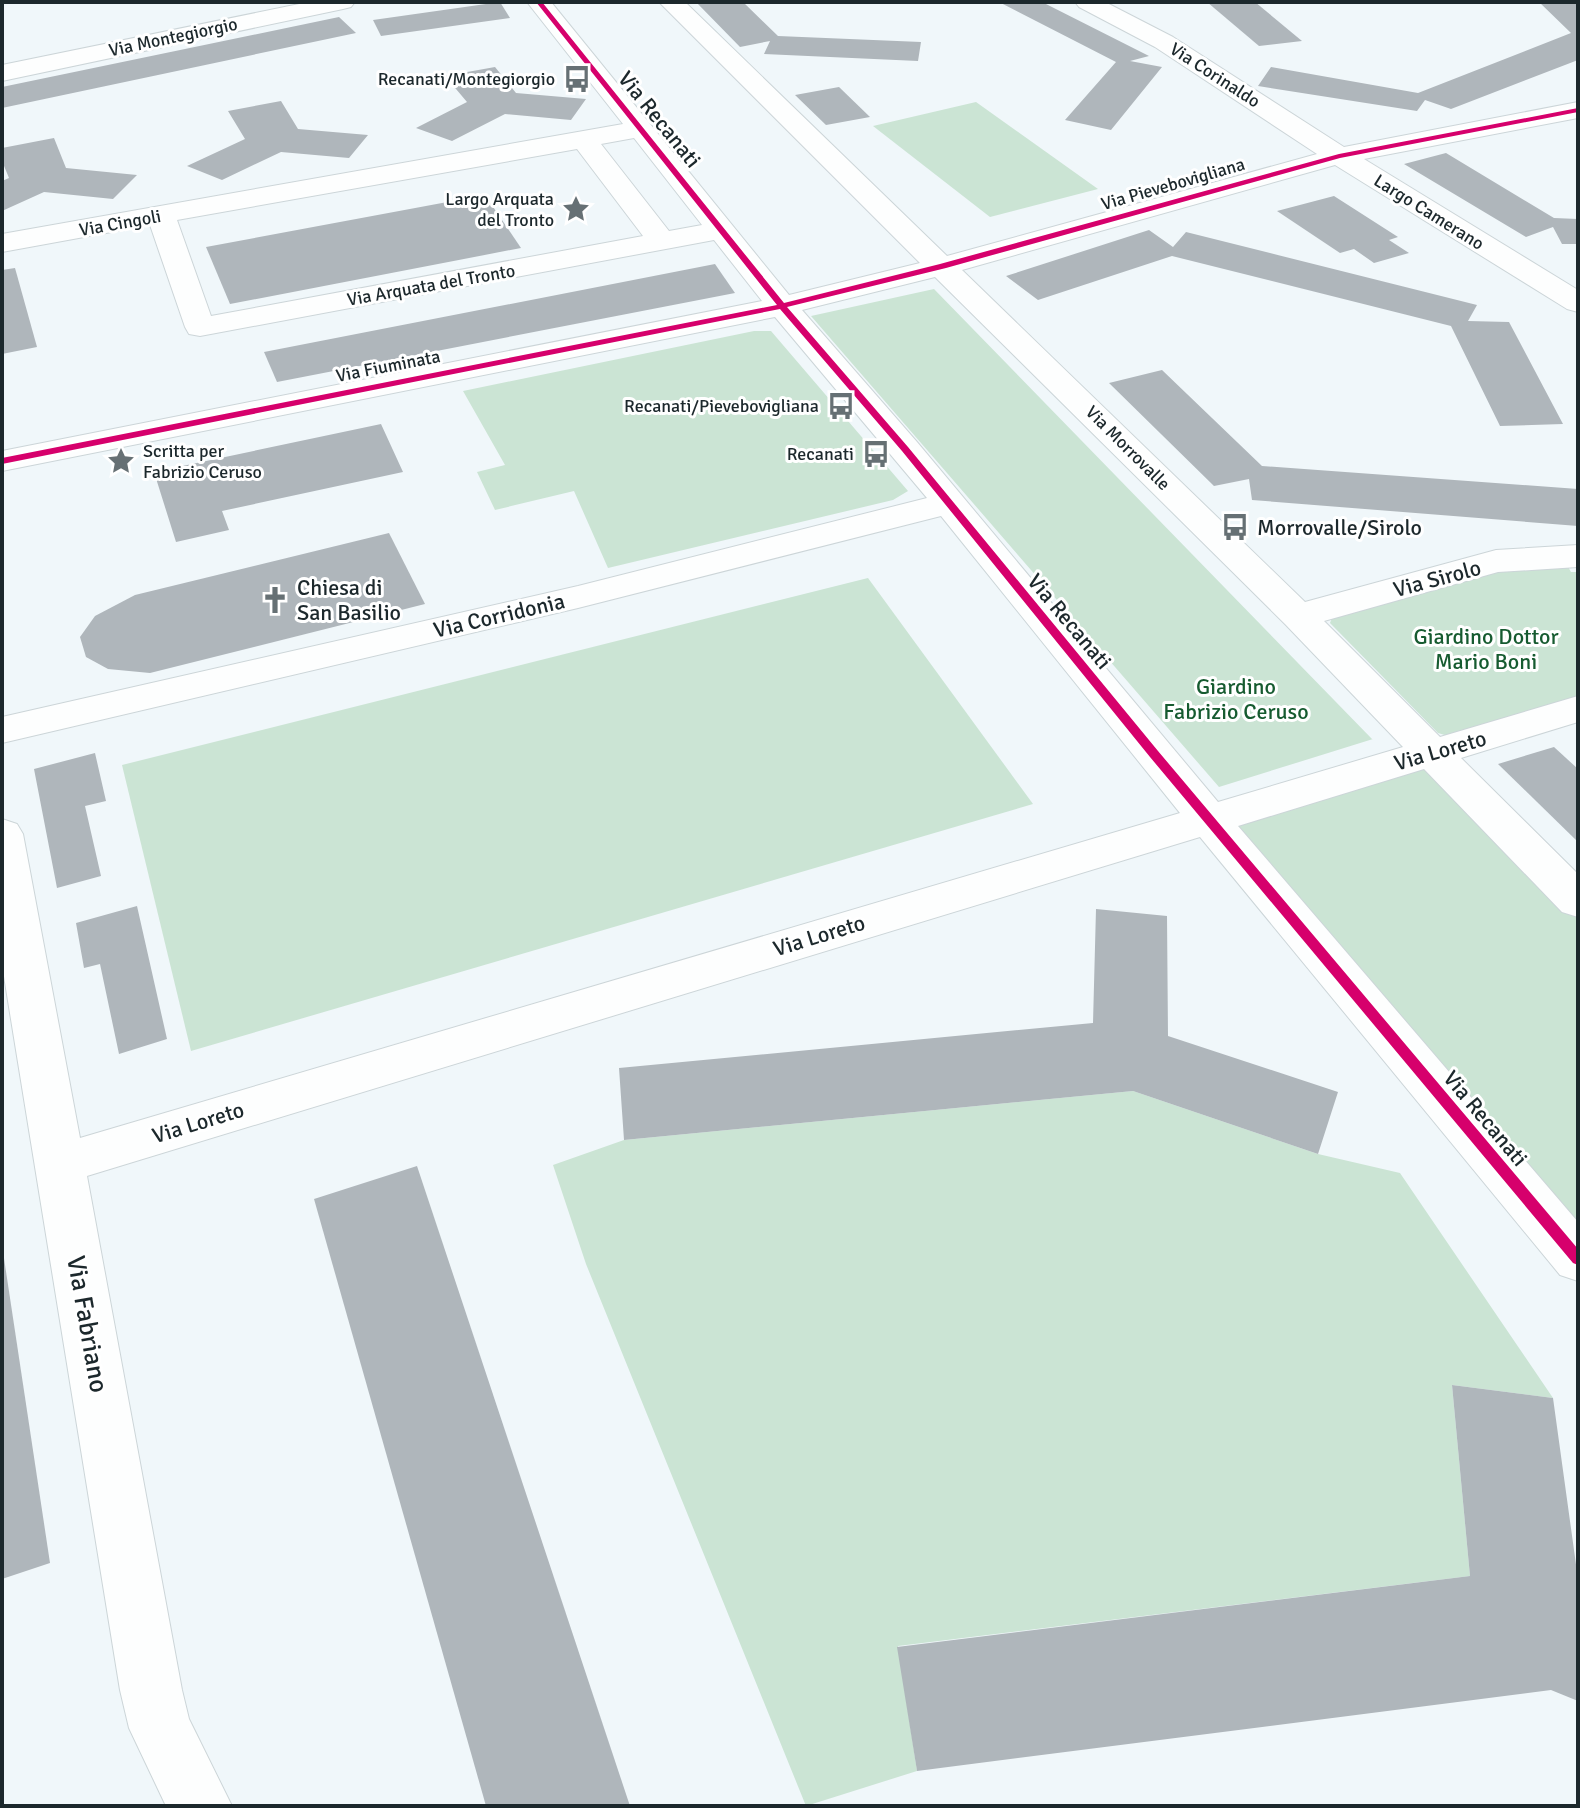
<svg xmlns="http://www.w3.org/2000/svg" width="1580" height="1808" font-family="Signika,sans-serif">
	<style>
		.green { fill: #cbe4d4 }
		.building { fill: #afb6bb }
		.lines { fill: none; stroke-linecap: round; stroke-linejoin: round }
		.minor-casing { stroke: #ccd5d8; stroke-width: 2 }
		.minor { fill: #fdfefe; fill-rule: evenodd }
		.cycleway-casing { stroke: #fff; stroke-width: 5 }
		.cycleway { fill: #d6006c; fill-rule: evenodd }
		.labels { text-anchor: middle; stroke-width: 6; stroke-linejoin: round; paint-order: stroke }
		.far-street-label { font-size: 18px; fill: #1c282c; stroke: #fff }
		.far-poi-label { font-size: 18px; fill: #1c282c; stroke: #fff; text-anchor: end }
		.street-label { font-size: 22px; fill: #1c282c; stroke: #fff }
		.poi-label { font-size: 22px; fill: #1c282c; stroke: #fff; text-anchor: start }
		.park-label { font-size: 22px; fill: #165b30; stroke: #fff }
		.near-street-label { font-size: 26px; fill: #1c282c; stroke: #fff }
	</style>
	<rect width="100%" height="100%" fill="#f0f7fa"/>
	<!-- green -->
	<g class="green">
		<polygon points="976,102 1098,189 990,217 873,126"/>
		<polygon points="934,289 1372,739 1373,739 1219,787 811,316"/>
		<polygon points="754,331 771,331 908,491 893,500 608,568 574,491 495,510 477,472 505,465 463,391"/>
		<polygon points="1567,565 1571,572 1578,572 1578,699 1448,736 1438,733 1330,623 1332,618 1509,566"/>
		<polygon points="868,578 1033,804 191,1051 122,765"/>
		<polygon points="1430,751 1578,908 1578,1258 1220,832"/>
		<polygon points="1133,1091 1318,1154 1400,1173 1553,1398 1452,1385 1470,1576 898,1646 917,1771 806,1806 586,1264 553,1165 624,1140"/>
	</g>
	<!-- building -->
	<g class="building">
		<polygon points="500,2 510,18 381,36 373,20"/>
		<polygon points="696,2 743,2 778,36 921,42 918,61 764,54 770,41 740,47"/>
		<polygon points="999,2 1042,2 1149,56 1130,61 1162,67 1111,130 1065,120 1116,62"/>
		<polygon points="1207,2 1255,2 1302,41 1259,46"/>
		<polygon points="1539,2 1578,2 1578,60 1451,109 1425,100 1417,111 1258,86 1271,67 1418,93 1571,33"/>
		<polygon points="339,17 356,33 2,108 2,87"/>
		<polygon points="495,67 516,93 586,99 571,120 505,114 452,141 416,128 467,102 445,76"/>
		<polygon points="839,87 870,117 826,125 795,95"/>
		<polygon points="281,101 298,129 368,135 349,158 281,152 222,180 187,166 245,139 228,111"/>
		<polygon points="54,138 66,168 137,175 113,199 44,192 2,211 2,181 9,178 2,161 2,148"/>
		<polygon points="1446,153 1554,218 1578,219 1578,244 1562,244 1553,227 1526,237 1404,164"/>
		<polygon points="485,195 521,248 230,304 206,247"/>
		<polygon points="1334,196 1398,237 1389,240 1409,253 1374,263 1354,249 1340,253 1277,211"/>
		<polygon points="1149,230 1173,247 1186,232 1477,305 1468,321 1509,322 1563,424 1500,426 1451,326 1172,256 1038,300 1006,276"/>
		<polygon points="715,264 735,293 277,382 264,352"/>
		<polygon points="15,268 37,347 2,354 2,270"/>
		<polygon points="1162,370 1262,466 1578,489 1578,526 1252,500 1249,479 1214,486 1109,383"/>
		<polygon points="381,424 403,472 222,511 229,530 176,542 154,472"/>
		<polygon points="389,533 425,604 150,673 108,669 86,657 80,637 95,616 135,595"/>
		<polygon points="1554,747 1578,769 1578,842 1498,764"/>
		<polygon points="95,753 106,801 85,806 101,876 57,888 34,769"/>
		<polygon points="137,906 167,1039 119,1054 100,964 84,968 76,923"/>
		<polygon points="1096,909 1167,916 1168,1036 1338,1092 1318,1154 1133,1091 624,1140 619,1068 1093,1023"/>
		<polygon points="417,1166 630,1806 486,1806 314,1199"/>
		<polygon points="2,1245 50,1563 2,1579"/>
		<polygon points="1452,1385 1553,1398 1578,1579 1578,1701 1551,1690 917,1771 897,1647 1470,1576"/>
	</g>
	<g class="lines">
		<!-- minor casing -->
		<g class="minor-casing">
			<g id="minor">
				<polygon points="309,2 355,2 351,7 343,9 2,81 2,65"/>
				<path d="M 527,2 L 551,2 L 789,295 L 920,263 L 659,2 L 685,2 L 947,256 L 1317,154 L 1155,47 L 1079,7 L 1075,2 L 1105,2 L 1173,37 L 1344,147 L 1578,102 L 1578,118 L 1364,159 L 1578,290 L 1578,312 L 1567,309 L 1335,165 L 962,270 L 1305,602 L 1496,550 L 1578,545 L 1578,567 L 1498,572 L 1324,621 L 1440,737 L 1578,696 L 1578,722 L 1461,758 L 1578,874 L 1578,917 L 1562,912 L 1424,769 L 1238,826 L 1578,1222 L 1578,1281 L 1560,1275 L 1200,837 L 87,1176 L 182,1690 L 189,1719 L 232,1806 L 166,1806 L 129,1728 L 120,1690 L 2,964 L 2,819 L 17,824 L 23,834 L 80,1138 L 1180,813 L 941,516 L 578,608 L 2,743 L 2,717 L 578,586 L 927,498 L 775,317 L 2,471 L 2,451 L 762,301 L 714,240 L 200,336 L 189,334 L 185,327 L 150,225 L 2,252 L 2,234 L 623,124 ZM 634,138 L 702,225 L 669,231 L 601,144 ZM 577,149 L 643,236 L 211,316 L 177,220 ZM 935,277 L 1285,624 L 1403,747 L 1218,802 L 917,442 L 802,310 Z"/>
			</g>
		</g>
		<!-- minor -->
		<use href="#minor" class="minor"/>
		<!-- cycleway casing -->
		<g class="cycleway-casing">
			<polygon id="cycleway" points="536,2 542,2 784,303 940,264 1339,154 1578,108 1578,112 1340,158 946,268 787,307 908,447 1158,751 1578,1249 1578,1265 1573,1263 1150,757 902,451 780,309 2,464 2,458 777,305"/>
		</g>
		<!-- cycleway -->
		<use href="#cycleway" class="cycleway"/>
	</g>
	<!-- icons -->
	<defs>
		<g id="bus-bare" transform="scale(2.16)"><path d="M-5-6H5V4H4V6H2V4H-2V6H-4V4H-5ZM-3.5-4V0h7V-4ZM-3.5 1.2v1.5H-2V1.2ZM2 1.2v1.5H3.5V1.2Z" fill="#667074" stroke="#fff" stroke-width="2.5" paint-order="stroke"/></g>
		<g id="sight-bare" transform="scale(2.16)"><path d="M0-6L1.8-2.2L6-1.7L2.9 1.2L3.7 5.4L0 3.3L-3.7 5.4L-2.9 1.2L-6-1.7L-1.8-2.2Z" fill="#667074" stroke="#fff" stroke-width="2.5" paint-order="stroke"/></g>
		<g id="church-bare" transform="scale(2.16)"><path d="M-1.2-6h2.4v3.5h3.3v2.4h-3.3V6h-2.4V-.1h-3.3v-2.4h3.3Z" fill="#667074" stroke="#fff" stroke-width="2.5" paint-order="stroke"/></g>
	</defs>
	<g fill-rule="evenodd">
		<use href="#bus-bare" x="577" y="79"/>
		<use href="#sight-bare" x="576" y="209"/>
		<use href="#bus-bare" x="841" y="406"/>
		<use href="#bus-bare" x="876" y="454"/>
		<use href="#sight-bare" x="121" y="461"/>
		<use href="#bus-bare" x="1235" y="527"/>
		<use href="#church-bare" x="275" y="600"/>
	</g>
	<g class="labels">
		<!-- far-street labels -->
		<g class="far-street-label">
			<text transform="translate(173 37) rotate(-12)" y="6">Via Montegiorgio</text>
			<text transform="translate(1215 75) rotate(33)" y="6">Via Corinaldo</text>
			<text transform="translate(1173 184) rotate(-16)" y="6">Via Pievebovigliana</text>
			<text transform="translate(1429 212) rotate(32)" y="6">Largo Camerano</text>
			<text transform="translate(120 223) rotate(-10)" y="6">Via Cingoli</text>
			<text transform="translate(431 285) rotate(-10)" y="6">Via Arquata del Tronto</text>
			<text transform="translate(388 366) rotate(-11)" y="6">Via Fiuminata</text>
			<text transform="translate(1128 448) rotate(45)" y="6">Via Morrovalle</text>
		</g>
		<!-- far-poi labels -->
		<g class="far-poi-label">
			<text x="555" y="85">Recanati/Montegiorgio</text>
			<text x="554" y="205">Largo Arquata<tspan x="554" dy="21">del Tronto</tspan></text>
			<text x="819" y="412">Recanati/Pievebovigliana</text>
			<text x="143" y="457" text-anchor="start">Scritta per<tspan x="143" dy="21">Fabrizio Ceruso</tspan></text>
			<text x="854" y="460">Recanati</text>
		</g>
		<!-- street labels -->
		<g class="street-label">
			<text transform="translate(660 119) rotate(51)" y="8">Via Recanati</text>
			<text transform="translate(1437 578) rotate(-15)" y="8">Via Sirolo</text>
			<text transform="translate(499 615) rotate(-13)" y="8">Via Corridonia</text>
			<text transform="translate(1070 621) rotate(50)" y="8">Via Recanati</text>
			<text transform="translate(1440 750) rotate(-16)" y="8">Via Loreto</text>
			<text transform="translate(819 935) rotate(-17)" y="8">Via Loreto</text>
			<text transform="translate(1486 1118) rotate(50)" y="8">Via Recanati</text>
			<text transform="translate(198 1122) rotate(-17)" y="8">Via Loreto</text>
		</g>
		<!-- poi labels -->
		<g class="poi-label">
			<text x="1257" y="535">Morrovalle/Sirolo</text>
			<text x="297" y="595">Chiesa di<tspan x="297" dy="25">San Basilio</tspan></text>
		</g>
		<!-- park labels -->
		<g class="park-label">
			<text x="1486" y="644">Giardino Dottor<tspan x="1486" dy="25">Mario Boni</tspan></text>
			<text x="1236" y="694">Giardino<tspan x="1236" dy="25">Fabrizio Ceruso</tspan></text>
		</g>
		<!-- near-street labels -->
		<g class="near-street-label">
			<text transform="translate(88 1324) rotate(80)" y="9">Via Fabriano</text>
		</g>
	</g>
	<!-- border -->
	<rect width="1580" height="1808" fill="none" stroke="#1c282c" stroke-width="8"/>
</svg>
